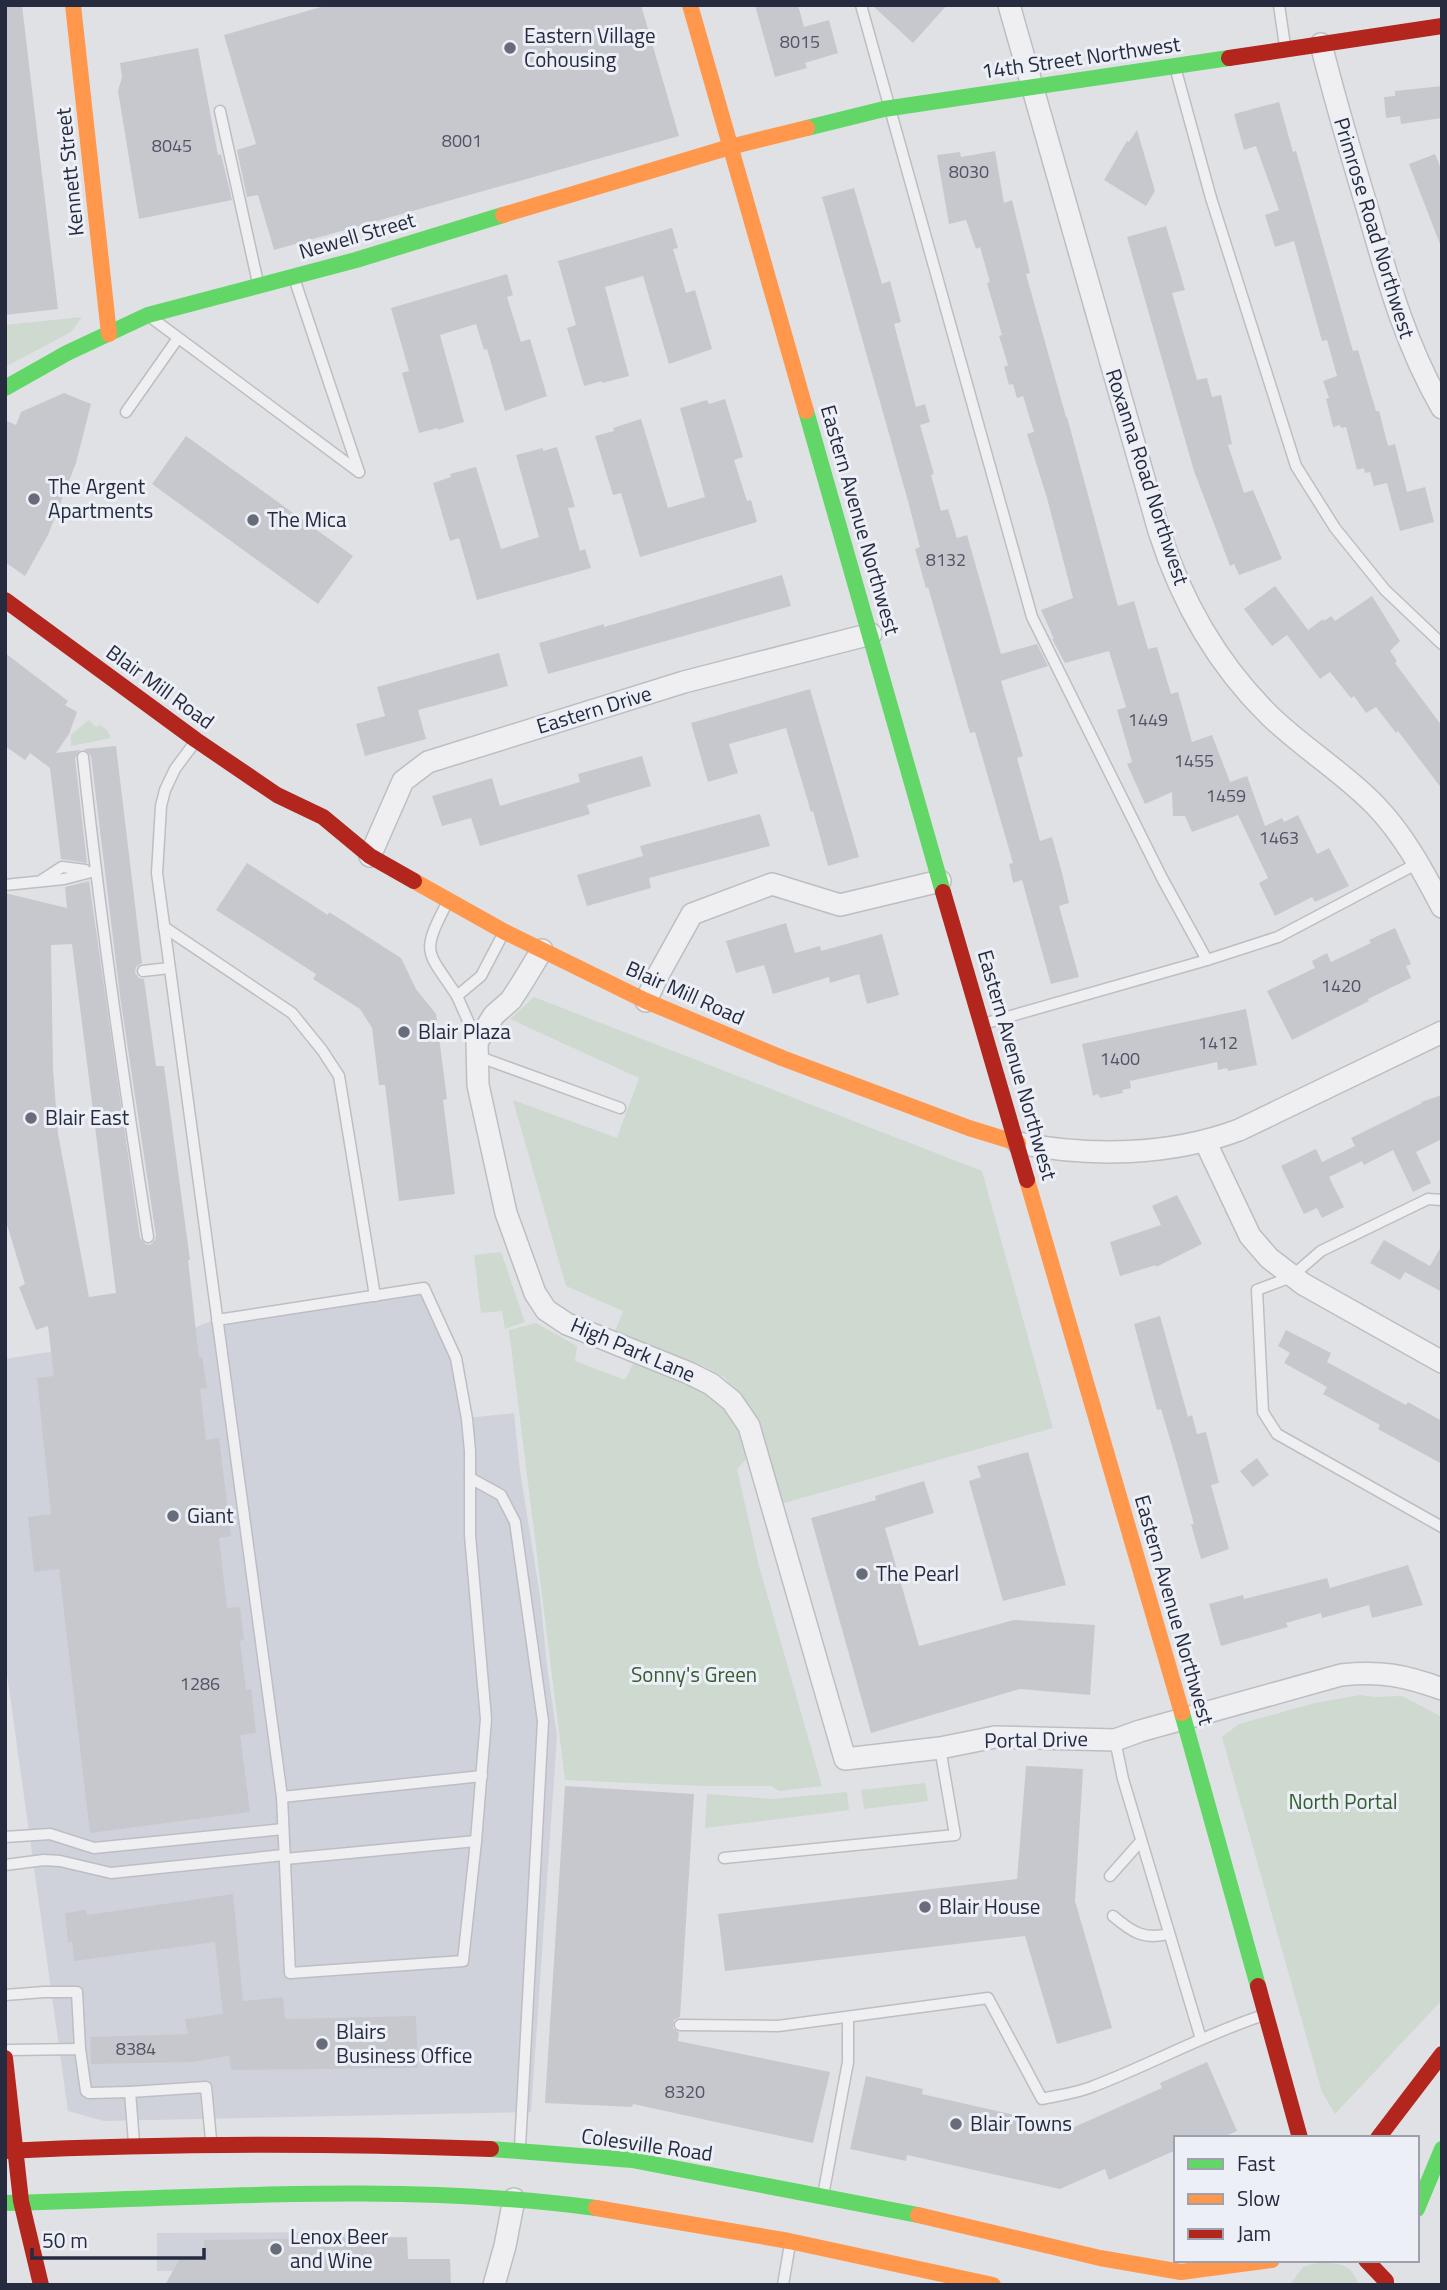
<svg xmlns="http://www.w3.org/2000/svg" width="1447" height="2290" font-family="'Titillium Web',sans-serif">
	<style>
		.built { fill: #d0d2db }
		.green { fill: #ced9d0 }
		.building { fill: #c7c8ce; fill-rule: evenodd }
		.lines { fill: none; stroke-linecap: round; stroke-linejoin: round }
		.lane-casing { stroke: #bdbec3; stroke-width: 13 }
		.street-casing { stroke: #bdbec3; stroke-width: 24 }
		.lane { stroke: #efeff2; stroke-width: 10 }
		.street { stroke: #efeff2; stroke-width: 21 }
		.fast { stroke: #63d668; stroke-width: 16 }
		.slow { stroke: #ff974d; stroke-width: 16 }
		.jam { stroke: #b3261e; stroke-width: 16 }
		.poi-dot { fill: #676b7a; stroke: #edeff6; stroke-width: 2.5 }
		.labels { text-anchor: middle; stroke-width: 6; stroke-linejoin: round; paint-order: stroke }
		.number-label { font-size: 18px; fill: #505465 }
		.poi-label { font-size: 21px; fill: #262b40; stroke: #edeff6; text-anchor: start }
		.street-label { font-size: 21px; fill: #262b40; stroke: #edeff6 }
		.park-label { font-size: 21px; fill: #335d32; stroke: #edeff6 }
	</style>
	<rect width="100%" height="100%" fill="#e0e1e5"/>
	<!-- built -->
	<g class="built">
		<polygon points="424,1288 456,1358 467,1418 514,1413 520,1471 540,1596 547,1666 557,1736 531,2112 104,2121 68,2111 5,1660 5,1359 193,1329 205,1323 217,1320"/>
		<polygon points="350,2232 349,2268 157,2271 157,2233"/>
	</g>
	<!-- green -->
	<g class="green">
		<polygon points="82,317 71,332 5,367 5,325"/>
		<polygon points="89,720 96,727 100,725 107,730 111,738 71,746 71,735"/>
		<polygon points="534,997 982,1171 1053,1428 780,1504 750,1407 725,1378 704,1366 615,1331 623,1311 566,1286 513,1100 617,1138 639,1078 510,1019"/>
		<polygon points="501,1252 525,1322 505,1329 502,1311 481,1313 474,1255"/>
		<path d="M 536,1323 L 577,1346 L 575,1361 L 625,1380 L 633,1364 C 673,1376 720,1391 739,1432 C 743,1440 744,1450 746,1459 L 737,1469 L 759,1566 L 822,1786 L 779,1791 L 771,1786 L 704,1786 L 565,1780 L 509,1330 Z"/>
		<polygon points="1360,1695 1375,1697 1402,1696 1442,1717 1442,2000 1335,2114 1322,2092 1222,1737 1239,1724 1315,1703"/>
		<polygon points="925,1783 928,1801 864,1809 861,1790"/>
		<polygon points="847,1792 849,1810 705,1828 707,1794 773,1799"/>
		<path d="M 1319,2262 C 1340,2264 1351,2263 1359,2285 L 1290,2285 L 1303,2267 Z"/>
	</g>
	<!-- building -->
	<g class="building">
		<polygon points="5,5 22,5 58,309 5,315"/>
		<polygon points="328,5 641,5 679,136 274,250 258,195 247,197 237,150 256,144 224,35"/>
		<polygon points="755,5 798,5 804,27 829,20 838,53 805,63 807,68 775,77"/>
		<polygon points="872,5 947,5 913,43"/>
		<polygon points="198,48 218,155 221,154 232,200 139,219 118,91 122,77 120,63"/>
		<polygon points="1442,86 1442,118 1401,124 1400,116 1386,118 1384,97 1395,96 1395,91"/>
		<polygon points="1279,102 1293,152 1296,151 1353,351 1358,350 1376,411 1379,411 1388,446 1395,444 1407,492 1425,487 1434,522 1400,531 1387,483 1374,486 1370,472 1365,473 1364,468 1357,470 1346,427 1341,428 1340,425 1333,427 1326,399 1329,398 1323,381 1337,376 1327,340 1322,341 1294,241 1275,247 1265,215 1279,210 1256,146 1244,150 1234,114"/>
		<polygon points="1137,130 1155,191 1146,206 1104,180 1127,141 1129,142"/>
		<polygon points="995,151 1004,203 1012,200 1030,273 1026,274 1066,417 1067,417 1118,606 1134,601 1148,649 1157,647 1171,694 1178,692 1192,742 1212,735 1230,782 1247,776 1265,826 1282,818 1284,822 1298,815 1317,854 1329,848 1349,886 1315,902 1312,897 1275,916 1259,883 1268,878 1238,815 1192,832 1185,816 1173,816 1172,792 1145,804 1127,764 1132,762 1117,710 1126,707 1109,651 1065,663 1052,639 1054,639 1041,610 1073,598 1047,498 1027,434 1034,432 1023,396 1017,398 1013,384 1009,385 1004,367 1008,365 999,336 1002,335 987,283 990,282 980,247 976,249 966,220 949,224 937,155 960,152 961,157"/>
		<polygon points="1435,154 1442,171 1440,244 1409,164"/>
		<polygon points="854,188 882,284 890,281 901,322 894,324 916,407 925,404 930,422 920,425 934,474 931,475 941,511 948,509 957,538 967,535 1001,654 1037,644 1048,666 1001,681 1023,756 1017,758 1040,841 1052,837 1062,873 1069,903 1059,906 1079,977 1051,984 1022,880 1013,883 1009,864 1013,863 975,732 970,733 928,587 926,588 915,549 920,547 908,501 822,197"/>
		<polygon points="1166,226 1185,290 1172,293 1197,380 1207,378 1212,397 1221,395 1232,444 1228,445 1244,493 1253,490 1282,559 1239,575 1234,564 1230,566 1194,471 1127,237"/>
		<polygon points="672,228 678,248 673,249 686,293 695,290 712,349 669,364 643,276 605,287 629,376 602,383 602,381 584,386 567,328 576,325 558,261"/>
		<polygon points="507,274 513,295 507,297 521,342 530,339 547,396 505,411 487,349 484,350 476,324 440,335 464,422 438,430 438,428 419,433 402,373 409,371 391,308"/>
		<polygon points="64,393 91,404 76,463 48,535 25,576 5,562 5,420 16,425 21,412"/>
		<polygon points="725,399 743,457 734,460 747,501 751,500 757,522 640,557 621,493 613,495 595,436 614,431 613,428 641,419 668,508 705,497 680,408 707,400 709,404"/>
		<polygon points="186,436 353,556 318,604 152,484"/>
		<polygon points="557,447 575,507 568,508 580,551 585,549 591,568 477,600 459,538 450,541 433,483 451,477 450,474 476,467 501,549 539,537 516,455 543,448 543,451"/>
		<polygon points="782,575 791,606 548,674 539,643 604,624 604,627"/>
		<polygon points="1275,586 1308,630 1323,619 1324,621 1331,616 1335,621 1372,596 1400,641 1390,651 1397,661 1395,663 1442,726 1442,789 1398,731 1396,733 1376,707 1366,713 1354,696 1351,698 1330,672 1320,679 1287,635 1272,646 1259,629 1244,609"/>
		<polygon points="5,653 68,701 65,705 77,712 69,734 56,753 80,750 75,758 87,863 61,859 50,768 30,753 25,760 5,746"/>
		<polygon points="499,653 508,686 418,710 426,739 365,756 356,724 385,716 377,687"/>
		<polygon points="810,689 859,857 828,866 813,811 811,812 786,728 729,744 738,773 708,782 691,723"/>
		<path d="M 116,746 L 142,963 L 136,967 L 135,973 L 139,978 L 144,979 L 156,1066 L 164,1066 L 190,1260 L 188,1260 L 199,1358 L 202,1357 L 207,1388 L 200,1389 L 206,1440 L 219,1438 L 231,1536 L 219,1538 L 227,1608 L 240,1607 L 244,1640 L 240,1641 L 246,1690 L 251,1689 L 256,1733 L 240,1735 L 250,1812 L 90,1833 L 59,1569 L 34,1572 L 28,1517 L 51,1514 L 37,1378 L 54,1376 L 48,1326 L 36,1330 L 19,1287 L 25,1284 L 5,1218 L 5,893 L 67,908 L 65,887 L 89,881 L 140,1238 L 145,1244 L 150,1245 L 155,1240 L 156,1236 L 120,996 L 91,756 L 84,749 ZM 72,944 L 116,1293 L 89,1297 L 58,1134 L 53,1069 L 51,945 Z"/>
		<polygon points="642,756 651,786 587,805 590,814 480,846 471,818 442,826 432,796 492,778 500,806 580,782 578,774"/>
		<polygon points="760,814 770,846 649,878 651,888 587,906 577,875 643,856 640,846"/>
		<polygon points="247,863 328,915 329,912 401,958 416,989 436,1014 447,1099 443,1100 455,1194 399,1201 385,1085 379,1085 372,1028 360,1009 313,979 316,974 216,910"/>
		<polygon points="786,923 795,953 820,946 821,951 882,934 899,995 867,1004 859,974 830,983 829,977 773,994 764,965 736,973 726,941"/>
		<polygon points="1395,928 1411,964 1406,966 1411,978 1368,999 1369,1001 1292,1040 1267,991 1315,968 1312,961 1327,953 1331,962 1371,943 1369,940"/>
		<polygon points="1246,1009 1257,1065 1228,1071 1227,1068 1218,1070 1217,1062 1130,1081 1131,1088 1122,1090 1123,1093 1100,1098 1098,1094 1093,1096 1082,1044"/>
		<polygon points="1442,1095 1442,1139 1416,1152 1431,1183 1413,1192 1393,1150 1364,1165 1362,1161 1329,1177 1344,1207 1322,1218 1317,1208 1304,1214 1281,1166 1316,1149 1322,1162 1355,1146 1351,1138 1422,1103 1421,1102"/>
		<polygon points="1177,1195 1202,1244 1156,1267 1156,1265 1120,1276 1110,1242 1161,1225 1152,1206"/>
		<polygon points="1384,1240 1430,1266 1442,1245 1442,1292 1405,1272 1400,1280 1370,1263"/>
		<polygon points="1160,1316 1188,1417 1192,1415 1197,1434 1206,1432 1219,1483 1211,1485 1229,1549 1201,1559 1191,1524 1194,1524 1175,1456 1161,1409 1157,1410 1134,1324"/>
		<polygon points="1286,1330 1331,1353 1327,1362 1406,1405 1408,1402 1442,1421 1442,1464 1378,1429 1380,1425 1323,1394 1327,1387 1284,1363 1290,1353 1278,1346"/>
		<polygon points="1028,1452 1066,1585 1003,1601 969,1481 981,1477 977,1466"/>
		<polygon points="1257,1458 1269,1475 1253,1487 1240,1471"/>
		<polygon points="924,1481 934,1513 885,1528 919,1646 1014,1620 1095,1625 1090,1695 1020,1689 871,1733 811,1518 876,1500 875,1496"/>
		<polygon points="1408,1565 1423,1605 1372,1618 1369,1605 1322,1618 1321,1613 1286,1623 1288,1627 1221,1646 1209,1604 1243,1595 1244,1599 1327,1578 1330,1588"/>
		<polygon points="1026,1766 1083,1769 1075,1901 1112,2028 1057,2044 1025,1936 725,1971 718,1914 1017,1879"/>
		<polygon points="565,1786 694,1794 680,2017 674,2020 673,2028 679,2033 678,2041 830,2072 813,2143 633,2104 632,2107 545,2103"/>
		<polygon points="233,1894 243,2001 283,1997 285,2019 416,2016 418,2068 231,2070 229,2056 192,2062 91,2064 90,2037 188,2034 185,2019 223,2014 215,1942 74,1961 72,1942 68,1942 65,1913 86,1910 87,1915"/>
		<polygon points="1207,2062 1237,2131 1221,2138 1176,2138 1176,2150 1109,2180 1105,2169 1060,2189 907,2155 906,2161 850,2149 866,2076 923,2089 922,2094 1072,2128 1162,2088 1160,2083"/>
		<polygon points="407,2237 408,2259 450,2259 451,2285 165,2285 179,2260 204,2259 204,2240"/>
	</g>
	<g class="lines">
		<!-- lane casing -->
		<g class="lane-casing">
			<g id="lane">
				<polyline points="861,5 1032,617 1162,878 1207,960"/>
				<polyline points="1279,5 1285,46"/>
				<polyline points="1175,67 1211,198 1296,466 1335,528 1385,590 1442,644"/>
				<polyline points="220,111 258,283"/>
				<polyline points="294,278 359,472"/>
				<polyline points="153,319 359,472"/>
				<polyline points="126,412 178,338"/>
				<polyline points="195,742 175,769 165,790 161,806 157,873 282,1797 290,1973 463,1961 476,1841 486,1719 470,1535 470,1451 467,1419 456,1358 424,1288 217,1320"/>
				<path d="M 83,757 C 100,918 123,1077 148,1237"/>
				<polyline points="42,880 62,867 85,870"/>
				<polyline points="5,885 64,879 95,871"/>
				<path d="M 447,903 C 420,955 427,950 457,996 L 481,976 L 503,934"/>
				<polyline points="164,927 292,1013 322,1050 339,1076 375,1296"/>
				<polyline points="143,971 169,968"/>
				<polyline points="457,996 477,1041"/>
				<polyline points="983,1024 1207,960 1278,937 1418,863"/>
				<polyline points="477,1056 620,1108"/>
				<polyline points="1442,1200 1428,1199 1321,1251 1291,1277 1257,1290 1263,1412 1277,1434 1442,1527"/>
				<polyline points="470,1478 501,1495 515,1522 543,1721 520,2147"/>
				<polyline points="1115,1740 1123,1779 1201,2039"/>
				<polyline points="282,1797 482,1776"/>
				<polyline points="5,1837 50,1834 94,1848 283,1829"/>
				<polyline points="724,1858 955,1835 940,1748"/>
				<polyline points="285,1859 476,1841"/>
				<polyline points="5,1865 44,1860 60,1861 111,1873 284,1855"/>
				<polyline points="1110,1876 1141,1841"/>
				<path d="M 1113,1916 C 1132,1932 1143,1940 1169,1934"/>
				<polyline points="5,1995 44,1992 77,1992 80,2049"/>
				<path d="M 680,2025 L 778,2026 L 988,1998 L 1042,2099 C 1059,2095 1078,2093 1094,2086 C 1152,2064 1205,2034 1264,2015"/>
				<polyline points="9,2050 80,2049 86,2091 89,2093 130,2092"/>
				<polyline points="134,2143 130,2092 206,2087 211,2140"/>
				<polyline points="824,2190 848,2062 848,2017"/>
				<polyline points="783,2285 790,2244"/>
			</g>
		</g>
		<!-- street casing -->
		<g class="street-casing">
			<g id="street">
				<path d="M 1009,5 L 1159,531 C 1181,600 1217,664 1270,716 C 1303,748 1343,772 1375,805 C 1404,835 1423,871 1442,907"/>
				<path d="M 1321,44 C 1335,101 1352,157 1369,214 C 1388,281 1406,346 1442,408"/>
				<polyline points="370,856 403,781 428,762 684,682 871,634"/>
				<path d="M 542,950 L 522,983 L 511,1000 L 494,1015 L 477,1042 L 478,1085 L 506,1213 L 535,1293 L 546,1310 L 567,1324 L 689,1373 L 711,1384 L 732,1401 L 749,1426 L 845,1759 L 940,1748 L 995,1737 L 1115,1740 L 1140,1731 L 1341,1675 C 1381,1671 1404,1675 1442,1689"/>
				<polyline points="646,1001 657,977 692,914 772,884 840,905 940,881"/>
				<polyline points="1205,1141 1250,1236 1269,1258 1303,1284 1442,1362"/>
				<path d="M 1018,1143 C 1090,1157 1169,1156 1239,1130 L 1442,1032"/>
				<polyline points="494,2285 505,2246 514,2199"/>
			</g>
		</g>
		<!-- lane -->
		<use href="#lane" class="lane"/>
		<!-- street -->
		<use href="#street" class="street"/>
		<!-- fast -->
		<g class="fast">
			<polyline points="807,128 884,109 1229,58"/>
			<polyline points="5,388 67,353 148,315 356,260 503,215"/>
			<polyline points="806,411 943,892"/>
			<polyline points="1182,1713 1258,1986"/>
			<polyline points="491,2149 632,2160 918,2215"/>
			<path d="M 5,2203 C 202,2198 400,2182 596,2208"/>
			<polyline points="1417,2209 1442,2149"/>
		</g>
		<!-- slow -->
		<g class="slow">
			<polyline points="73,5 109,334"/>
			<polyline points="690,5 806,411"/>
			<polyline points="503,215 730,147 807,128"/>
			<polyline points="414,881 505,932 646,1001 782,1058 969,1128 1018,1143"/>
			<polyline points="1027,1180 1182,1713"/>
			<polyline points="596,2208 789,2241 993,2285"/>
			<polyline points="918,2215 1100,2258 1181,2272 1272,2260"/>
		</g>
		<!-- jam -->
		<g class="jam">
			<polyline points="1229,58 1442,26"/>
			<polyline points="5,600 196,740 277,795 323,817 370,856 414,881"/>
			<polyline points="943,892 1027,1180"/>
			<polyline points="1258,1986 1300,2138"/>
			<polyline points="5,2058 21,2201 41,2285"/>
			<polyline points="1378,2138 1442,2054"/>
			<path d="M 5,2151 C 167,2143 329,2143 491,2149"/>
			<polyline points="1366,2260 1386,2281 1386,2285"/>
		</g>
	</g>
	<!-- markers -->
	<g class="poi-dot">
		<circle cx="510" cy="48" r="7"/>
		<circle cx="34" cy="499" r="7"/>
		<circle cx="253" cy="520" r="7"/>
		<circle cx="404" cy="1032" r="7"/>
		<circle cx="31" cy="1118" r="7"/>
		<circle cx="173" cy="1516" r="7"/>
		<circle cx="862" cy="1574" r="7"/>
		<circle cx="925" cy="1907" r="7"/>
		<circle cx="322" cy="2044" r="7"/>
		<circle cx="956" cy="2124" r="7"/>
		<circle cx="276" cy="2249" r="7"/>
	</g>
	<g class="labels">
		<!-- number labels -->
		<g class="number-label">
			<text x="800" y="48">8015</text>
			<text x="462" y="147">8001</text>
			<text x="172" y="152">8045</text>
			<text x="969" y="178">8030</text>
			<text x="946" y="566">8132</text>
			<text x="1148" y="726">1449</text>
			<text x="1194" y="767">1455</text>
			<text x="1226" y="802">1459</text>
			<text x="1279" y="844">1463</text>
			<text x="1341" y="992">1420</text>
			<text x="1218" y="1049">1412</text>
			<text x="1120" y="1065">1400</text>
			<text x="200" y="1690">1286</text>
			<text x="136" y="2055">8384</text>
			<text x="685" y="2098">8320</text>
		</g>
		<!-- poi labels -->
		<g class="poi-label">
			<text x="524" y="43">Eastern Village<tspan x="524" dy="24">Cohousing</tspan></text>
			<text x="48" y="494">The Argent<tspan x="48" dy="24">Apartments</tspan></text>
			<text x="267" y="527">The Mica</text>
			<text x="418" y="1039">Blair Plaza</text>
			<text x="45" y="1125">Blair East</text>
			<text x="187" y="1523">Giant</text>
			<text x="876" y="1581">The Pearl</text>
			<text x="939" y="1914">Blair House</text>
			<text x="336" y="2039">Blairs<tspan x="336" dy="24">Business Office</tspan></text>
			<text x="970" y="2131">Blair Towns</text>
			<text x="290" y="2244">Lenox Beer<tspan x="290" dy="24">and Wine</tspan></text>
		</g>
		<!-- street labels -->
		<g class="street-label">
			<text transform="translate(1081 58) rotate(-8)" y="7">14th Street Northwest</text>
			<text transform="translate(70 172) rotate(-96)" y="7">Kennett Street</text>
			<text transform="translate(1374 228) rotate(73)" y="7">Primrose Road Northwest</text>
			<text transform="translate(357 236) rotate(-16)" y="7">Newell Street</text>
			<text transform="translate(1147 477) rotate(72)" y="7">Roxanna Road Northwest</text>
			<text transform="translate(860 520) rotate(74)" y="7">Eastern Avenue Northwest</text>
			<text transform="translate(160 687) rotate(36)" y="7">Blair Mill Road</text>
			<text transform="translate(594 710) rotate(-17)" y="7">Eastern Drive</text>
			<text transform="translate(685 993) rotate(24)" y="7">Blair Mill Road</text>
			<text transform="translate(1017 1065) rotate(74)" y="7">Eastern Avenue Northwest</text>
			<text transform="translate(633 1350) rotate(23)" y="7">High Park Lane</text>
			<text transform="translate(1174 1610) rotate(74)" y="7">Eastern Avenue Northwest</text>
			<text transform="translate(1036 1740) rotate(-1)" y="7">Portal Drive</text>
			<text transform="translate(647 2145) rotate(8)" y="7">Colesville Road</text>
		</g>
		<!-- park labels -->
		<g class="park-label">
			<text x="694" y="1682">Sonny's Green</text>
			<text x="1343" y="1809">North Portal</text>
		</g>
	</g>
	<!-- border -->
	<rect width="1447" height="2290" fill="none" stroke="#262b40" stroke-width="14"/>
	<!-- legend -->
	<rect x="1174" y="2136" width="245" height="126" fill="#edeff6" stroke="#9da1ad" stroke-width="2"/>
	<rect x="1188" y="2159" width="35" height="10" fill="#63d668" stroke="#9da1ad" stroke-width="2"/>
	<text x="1237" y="2171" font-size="21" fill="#262b40">Fast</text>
	<rect x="1188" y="2194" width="35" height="10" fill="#ff974d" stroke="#9da1ad" stroke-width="2"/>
	<text x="1237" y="2206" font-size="21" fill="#262b40">Slow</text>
	<rect x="1188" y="2229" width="35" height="10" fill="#b3261e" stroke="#9da1ad" stroke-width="2"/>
	<text x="1237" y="2241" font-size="21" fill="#262b40">Jam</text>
	<!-- scale -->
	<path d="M32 2248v10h172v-10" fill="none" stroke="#262b40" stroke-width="3.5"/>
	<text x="42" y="2248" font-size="21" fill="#262b40" stroke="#edeff6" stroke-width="5" paint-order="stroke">50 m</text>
</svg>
